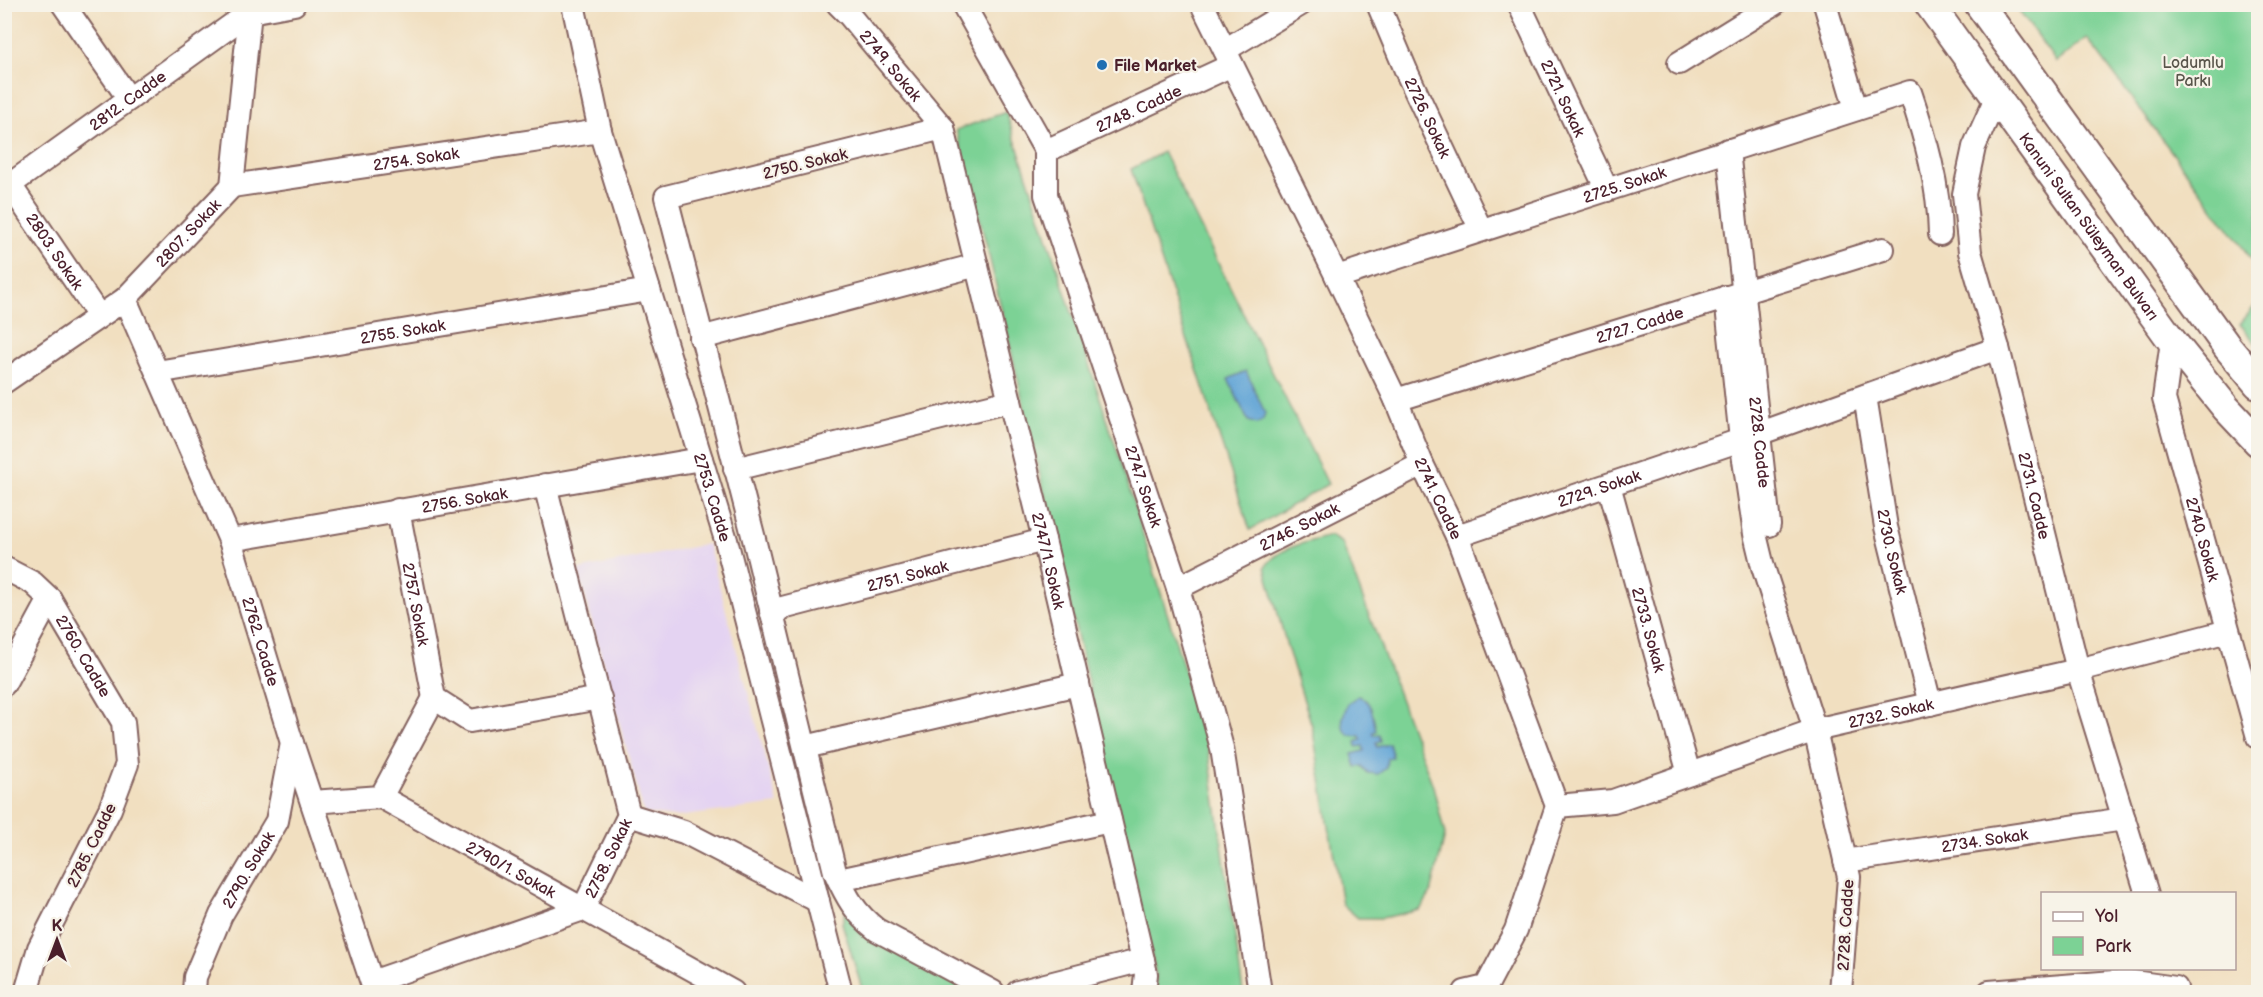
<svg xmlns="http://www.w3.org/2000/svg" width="2263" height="997" font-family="'Balsamiq Sans',sans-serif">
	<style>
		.built { fill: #e4d3f2 }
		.green { fill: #7cd295; stroke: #637860; stroke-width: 1.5 }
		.water { fill: #61a4d6; stroke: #566280; stroke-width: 1.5 }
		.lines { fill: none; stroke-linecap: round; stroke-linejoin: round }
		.minor-casing { stroke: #84625f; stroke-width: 26 }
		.major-casing { stroke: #84625f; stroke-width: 32 }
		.minor { stroke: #fff; stroke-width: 22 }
		.major { stroke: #fff; stroke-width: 28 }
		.poi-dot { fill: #1f6fb2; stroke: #f7f3e8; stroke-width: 2 }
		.labels { text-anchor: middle; stroke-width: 4.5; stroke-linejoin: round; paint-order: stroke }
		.park-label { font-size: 16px; fill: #59554b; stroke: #f7f3e8 }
		.poi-label { font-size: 16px; font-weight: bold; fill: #4a1f2b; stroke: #f7f3e8; text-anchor: start }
		.street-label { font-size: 16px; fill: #4a1f2b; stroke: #f7f3e8 }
	</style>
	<rect width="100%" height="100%" fill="#f7f3e8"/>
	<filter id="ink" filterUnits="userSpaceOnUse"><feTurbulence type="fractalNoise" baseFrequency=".0167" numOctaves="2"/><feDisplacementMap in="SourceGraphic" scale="12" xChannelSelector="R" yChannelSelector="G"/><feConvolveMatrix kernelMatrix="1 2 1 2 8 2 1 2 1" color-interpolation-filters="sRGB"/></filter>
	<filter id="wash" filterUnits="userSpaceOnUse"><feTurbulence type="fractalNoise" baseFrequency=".008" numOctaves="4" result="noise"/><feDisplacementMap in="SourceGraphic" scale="24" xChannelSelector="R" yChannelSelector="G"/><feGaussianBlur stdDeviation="1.35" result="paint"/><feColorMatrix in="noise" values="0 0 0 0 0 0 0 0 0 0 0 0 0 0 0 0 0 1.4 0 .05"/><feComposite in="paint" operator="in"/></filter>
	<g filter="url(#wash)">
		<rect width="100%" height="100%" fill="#f1dfc0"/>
		<!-- built -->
		<polygon class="built" points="708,544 778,804 675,817 644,813 578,570"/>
		<!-- green -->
		<g class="green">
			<polygon points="2015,5 2258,5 2258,268 2087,38 2056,62"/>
			<polygon points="1006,112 1120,459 1208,747 1243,992 1155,992 1156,975 987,247 956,130"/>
			<polygon points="1163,152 1328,484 1250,530 1131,169"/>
			<polygon points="2258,302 2258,346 2240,324"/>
			<path d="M 1330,536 L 1342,543 L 1433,786 L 1445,835 L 1431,893 L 1420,910 L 1382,918 L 1358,918 L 1342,904 L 1312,726 L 1288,650 L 1265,567 C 1279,547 1307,542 1330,536 Z"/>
			<polygon points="845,913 974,992 863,992 842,923"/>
		</g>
		<!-- water -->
		<g class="water">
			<polygon points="1246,371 1265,413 1263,420 1257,424 1248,421 1228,379"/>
			<path d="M 1358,696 C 1373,700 1373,718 1376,731 L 1373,732 L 1374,735 L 1379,734 L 1381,741 L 1376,742 L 1377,747 L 1389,744 L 1393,757 L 1387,758 L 1386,768 L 1378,774 L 1368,773 L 1362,766 L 1356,767 L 1352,754 L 1364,751 L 1363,746 L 1357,747 L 1356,741 L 1361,739 L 1360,736 L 1349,735 C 1337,725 1344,715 1348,703 Z"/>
		</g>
	</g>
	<g filter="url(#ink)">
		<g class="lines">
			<!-- minor casing -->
			<g class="minor-casing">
				<g id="minor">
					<polyline points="63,4 129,99"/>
					<polyline points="246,4 250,12 294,4"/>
					<path id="s1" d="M 573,4 L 600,131 L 726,540 L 841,992"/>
					<path id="s2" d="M 838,4 L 849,15 L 943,128 L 1044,540 L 1143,960 L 1146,974 L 1144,992"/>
					<path id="s3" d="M 963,4 L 1046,151 L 1046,195 L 1178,588 L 1222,748 L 1260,992"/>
					<path id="s4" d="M 1202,4 L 1337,277 L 1396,400 L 1422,464 L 1457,536 L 1557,806 L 1516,930 L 1486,987 L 1465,992"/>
					<path id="s5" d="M 1378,4 L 1408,75 L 1481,230"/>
					<path id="s6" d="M 1519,4 L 1607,190"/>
					<polyline points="1825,4 1856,109"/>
					<polyline points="1225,50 1301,4"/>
					<polyline points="1679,63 1774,4"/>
					<path id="s7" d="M 1996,98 L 1974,147 L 1964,194 L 1970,252 L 1998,348 L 2078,670 L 2147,894"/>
					<path d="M 943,128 L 666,197 L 754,539 L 835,872 C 847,898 855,913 877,930 L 993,992"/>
					<path id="s8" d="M 1728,150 L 1769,525"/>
					<path id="s9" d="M 1046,151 L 1232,65"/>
					<path id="s10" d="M 10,185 L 99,316"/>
					<path id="s11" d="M 232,186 L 600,131"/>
					<path id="s12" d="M 4,189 L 250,12"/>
					<path id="s13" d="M 1337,277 L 1910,92 C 1926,139 1939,185 1940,234"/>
					<polyline points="1726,297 1741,440 1755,534 1763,567 1815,730 1849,877 1840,992"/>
					<path id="s14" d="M 125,299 L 230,540 L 292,743 L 375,992"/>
					<polyline points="701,338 977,265"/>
					<path id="s15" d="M 2172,341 L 2164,399 L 2258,737"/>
					<path id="s16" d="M 157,372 L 649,290"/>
					<path id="s17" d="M 4,382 L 125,299 L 232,186 L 250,12"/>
					<path id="s18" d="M 1865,396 L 1886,527 L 1930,704"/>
					<path id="s19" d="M 1396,400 L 1883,249"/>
					<polyline points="1758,434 1998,348"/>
					<polyline points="735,469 1010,401"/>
					<path id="s20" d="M 1609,485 L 1689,774"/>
					<path id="s21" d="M 398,510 L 434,698"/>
					<path id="s22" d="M 1457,536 L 1741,440"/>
					<path id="s23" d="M 230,540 L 701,459"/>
					<path id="s24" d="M 4,568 L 33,583 L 50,599 L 123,722 L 127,764 L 110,809 L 39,948 L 26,992"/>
					<path id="s25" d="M 1178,588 L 1422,464"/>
					<path id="s26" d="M 771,611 L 1044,540"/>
					<polyline points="4,684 50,599"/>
					<polyline points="434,698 470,721 600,698"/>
					<polyline points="805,747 1078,684"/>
					<polyline points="381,797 434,698"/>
					<path id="s27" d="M 312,802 L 381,797 L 733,992"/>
					<path id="s28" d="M 1557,806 L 1613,801 L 1815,730 L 2078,670 L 2228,631"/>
					<polyline points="629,815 684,832 818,901"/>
					<path id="s29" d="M 1845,861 L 2124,819"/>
					<polyline points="839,880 1110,821"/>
					<path id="s30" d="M 372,982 L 583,909 L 629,815 L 545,485"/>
					<path id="s31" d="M 194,992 L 195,977 L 221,915 L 277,821 L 292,743"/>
					<polyline points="1018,992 1143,960"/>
					<polyline points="1989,992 2126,981 2176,988"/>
				</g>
			</g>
			<!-- major casing -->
			<g class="major-casing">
				<g id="major">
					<path id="s32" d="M 1929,4 L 2172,341 L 2226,408 L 2258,442"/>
					<polyline points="1979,4 2228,348 2258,384"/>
				</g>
			</g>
			<!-- minor -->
			<use href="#minor" class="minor"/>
			<!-- major -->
			<use href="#major" class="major"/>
		</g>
	</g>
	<!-- markers -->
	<circle class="poi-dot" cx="1102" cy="65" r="6"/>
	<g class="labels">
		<!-- park labels -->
		<g class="park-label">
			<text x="2193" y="68">Lodumlu<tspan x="2193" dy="18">Parkı</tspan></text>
		</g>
		<!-- poi labels -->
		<g class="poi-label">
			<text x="1114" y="71">File Market</text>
		</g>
		<!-- street labels -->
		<g class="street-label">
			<text dy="6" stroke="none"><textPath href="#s2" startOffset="81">2749. Sokak</textPath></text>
			<text dy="6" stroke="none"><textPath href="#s6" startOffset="104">2721. Sokak</textPath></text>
			<text dy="6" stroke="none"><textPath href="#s12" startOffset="152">2812. Cadde</textPath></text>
			<text dy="6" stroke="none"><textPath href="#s9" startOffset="102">2748. Cadde</textPath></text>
			<text dy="6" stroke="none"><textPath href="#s5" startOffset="124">2726. Sokak</textPath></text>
			<text dy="6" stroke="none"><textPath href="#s11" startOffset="186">2754. Sokak</textPath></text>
			<text transform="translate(805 163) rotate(-14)" y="6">2750. Sokak</text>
			<text dy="6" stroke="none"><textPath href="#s13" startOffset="302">2725. Sokak</textPath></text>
			<text dy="6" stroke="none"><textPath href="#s32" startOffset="274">Kanuni Sultan Süleyman Bulvarı</textPath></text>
			<text dy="6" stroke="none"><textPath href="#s17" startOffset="238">2807. Sokak</textPath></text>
			<text dy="6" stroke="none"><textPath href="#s10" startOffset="80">2803. Sokak</textPath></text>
			<text dy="6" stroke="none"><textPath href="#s19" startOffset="255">2727. Cadde</textPath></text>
			<text dy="6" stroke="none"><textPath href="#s16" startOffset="249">2755. Sokak</textPath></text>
			<text dy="6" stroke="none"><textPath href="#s8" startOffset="294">2728. Cadde</textPath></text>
			<text dy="6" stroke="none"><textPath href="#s3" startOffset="520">2747. Sokak</textPath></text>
			<text dy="6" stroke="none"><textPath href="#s22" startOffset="150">2729. Sokak</textPath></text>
			<text dy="6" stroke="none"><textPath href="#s7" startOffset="412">2731. Cadde</textPath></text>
			<text dy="6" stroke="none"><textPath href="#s1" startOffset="513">2753. Cadde</textPath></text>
			<text dy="6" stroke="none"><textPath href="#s23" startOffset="238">2756. Sokak</textPath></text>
			<text dy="6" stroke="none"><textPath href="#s4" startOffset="548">2741. Cadde</textPath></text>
			<text dy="6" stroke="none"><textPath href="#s25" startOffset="136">2746. Sokak</textPath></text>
			<text dy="6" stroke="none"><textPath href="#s15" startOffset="204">2740. Sokak</textPath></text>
			<text dy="6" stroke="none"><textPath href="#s18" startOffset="158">2730. Sokak</textPath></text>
			<text dy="6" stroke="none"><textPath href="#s2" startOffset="608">2747/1. Sokak</textPath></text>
			<text dy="6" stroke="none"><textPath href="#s26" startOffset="141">2751. Sokak</textPath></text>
			<text dy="6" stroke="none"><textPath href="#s21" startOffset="96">2757. Sokak</textPath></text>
			<text dy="6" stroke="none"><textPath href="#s20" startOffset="150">2733. Sokak</textPath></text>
			<text dy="6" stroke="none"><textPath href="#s14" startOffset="369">2762. Cadde</textPath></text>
			<text dy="6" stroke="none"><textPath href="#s24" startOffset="122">2760. Cadde</textPath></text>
			<text dy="6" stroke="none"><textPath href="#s28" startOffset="348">2732. Sokak</textPath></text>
			<text dy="6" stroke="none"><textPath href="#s29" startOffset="141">2734. Sokak</textPath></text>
			<text transform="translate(91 845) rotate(-64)" y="6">2785. Cadde</text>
			<text dy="6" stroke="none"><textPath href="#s30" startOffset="280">2758. Sokak</textPath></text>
			<text dy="6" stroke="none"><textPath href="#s31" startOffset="135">2790. Sokak</textPath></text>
			<text dy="6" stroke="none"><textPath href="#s27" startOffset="218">2790/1. Sokak</textPath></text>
			<text transform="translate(1845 925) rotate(-87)" y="6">2728. Cadde</text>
		</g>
	</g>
	<!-- margin -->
	<rect width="2263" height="997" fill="none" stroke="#f7f3e8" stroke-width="24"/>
	<!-- legend -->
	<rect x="2041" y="892" width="195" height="78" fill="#f7f3e8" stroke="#b29e9c" stroke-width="1.5"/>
	<rect x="2053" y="912" width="30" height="9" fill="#ffffff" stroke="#b29e9c" stroke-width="1.5"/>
	<text x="2095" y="922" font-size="18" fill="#4a1f2b">Yol</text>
	<rect x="2053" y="937" width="30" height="18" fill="#7cd295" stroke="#b29e9c" stroke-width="1.5"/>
	<text x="2095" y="952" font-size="18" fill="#4a1f2b">Park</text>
	<!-- north arrow -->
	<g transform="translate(57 940)" stroke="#f7f3e8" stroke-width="4.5" paint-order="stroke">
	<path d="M0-4.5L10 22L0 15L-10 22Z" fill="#4a1f2b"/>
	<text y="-9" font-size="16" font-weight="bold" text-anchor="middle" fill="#4a1f2b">K</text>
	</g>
</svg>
